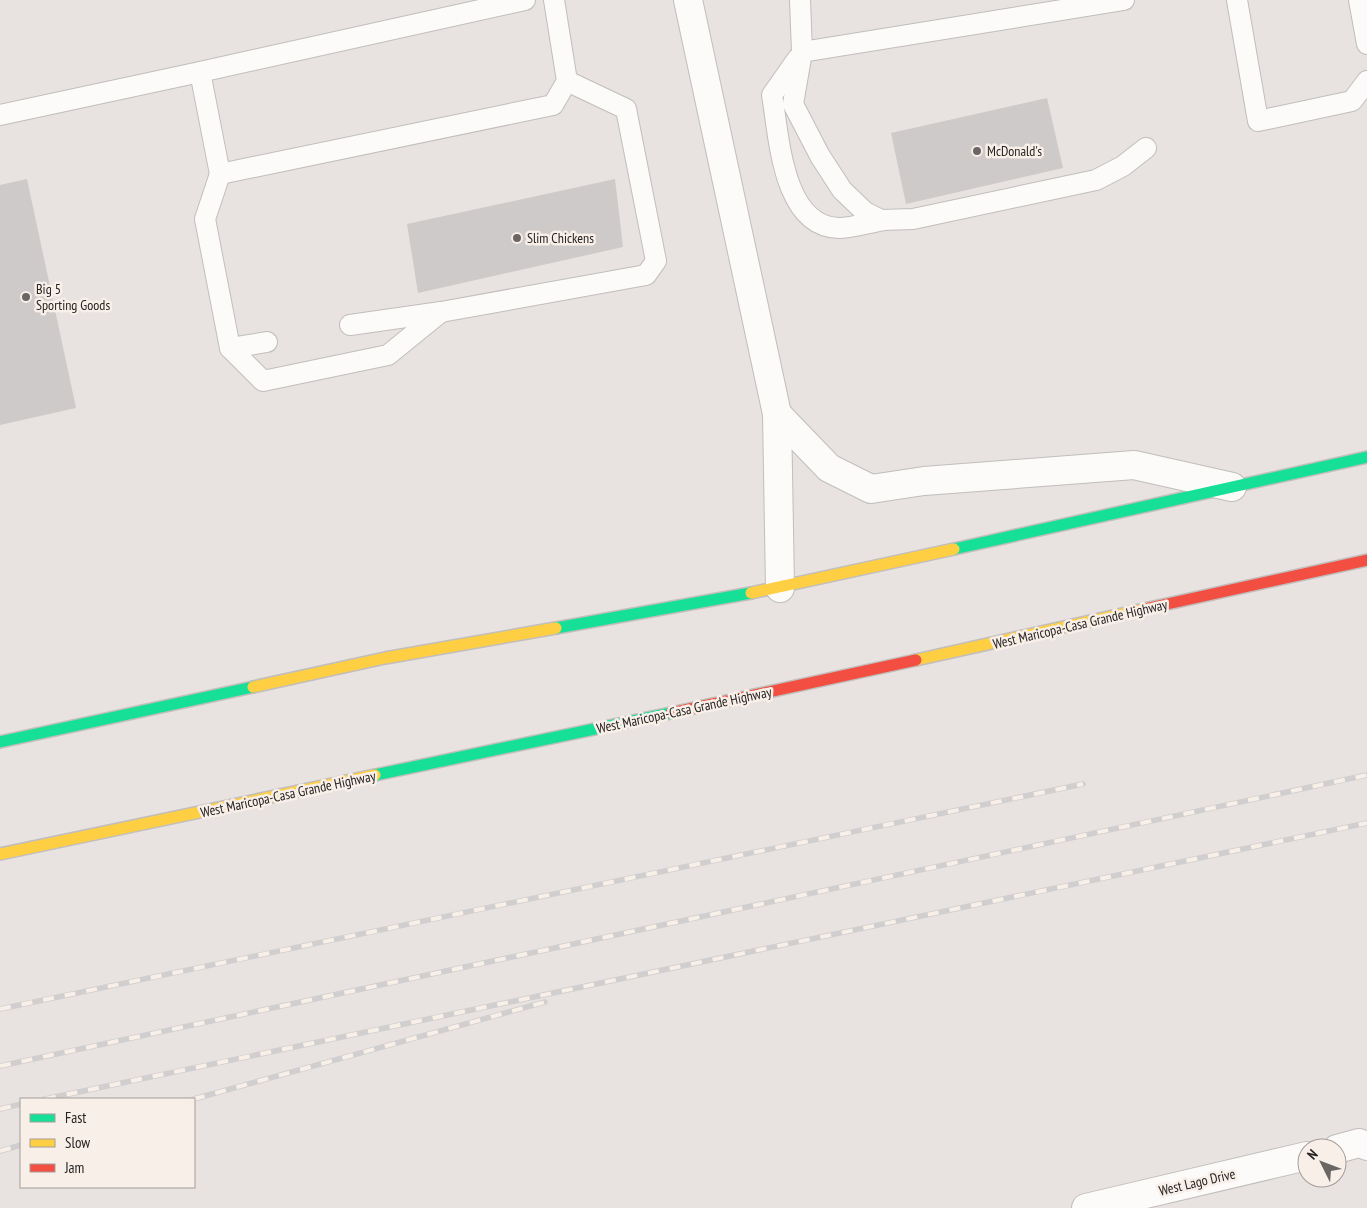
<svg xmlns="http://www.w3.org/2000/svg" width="1367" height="1208" font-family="'PT Sans Narrow',sans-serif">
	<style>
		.building { fill: #cecaca }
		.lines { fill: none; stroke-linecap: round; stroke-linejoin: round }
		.lane-casing { stroke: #c1bebc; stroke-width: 22 }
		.street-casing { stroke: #c1bebc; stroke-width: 30 }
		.fast-casing { stroke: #c1bebc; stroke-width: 14 }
		.slow-casing { stroke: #c1bebc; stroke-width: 14 }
		.jam-casing { stroke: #c1bebc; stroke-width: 14 }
		.lane { stroke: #fcfbfa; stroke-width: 20 }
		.street { stroke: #fcfbfa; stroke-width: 28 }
		.fast { stroke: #16e098; stroke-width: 11 }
		.slow { stroke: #ffcf43; stroke-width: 11 }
		.jam { stroke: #f24e42; stroke-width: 11 }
		.rail-casing { stroke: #d0cece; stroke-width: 5.5 }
		.rail { stroke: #f8efe9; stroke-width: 4; stroke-dasharray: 11; stroke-linecap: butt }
		.poi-dot { fill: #6a6664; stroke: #f8efe9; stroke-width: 2 }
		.labels { text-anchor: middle; stroke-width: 5; stroke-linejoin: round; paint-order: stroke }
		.poi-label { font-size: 14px; fill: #262321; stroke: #f8efe9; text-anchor: start }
		.street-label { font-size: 14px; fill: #262321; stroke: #f8efe9 }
	</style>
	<rect width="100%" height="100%" fill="#e8e2e0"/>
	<!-- building -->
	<g class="building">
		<polygon points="1047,98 1063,168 906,204 891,133"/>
		<polygon points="27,179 76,408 0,425 0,185"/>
		<polygon points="615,179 623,247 418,293 407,224"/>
	</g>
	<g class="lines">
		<!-- lane casing -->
		<g class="lane-casing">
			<g id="lane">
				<polyline points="800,0 802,52 1124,0"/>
				<polyline points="1237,0 1258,121 1352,101 1367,81"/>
				<polyline points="1359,0 1367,44"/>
				<polyline points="802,52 793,104 820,156 842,190 865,212 881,220 913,219 1096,180 1123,166 1146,148"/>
				<path d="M 798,58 L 772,95 C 779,135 782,227 839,228 C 853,228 870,222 884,220"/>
				<polyline points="200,72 220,174 553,105 567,81 554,0"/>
				<polyline points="0,115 200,72 525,0"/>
				<polyline points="220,174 205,219 230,348 267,342"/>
				<polyline points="350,325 441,312 646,275 656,261 626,109 567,81"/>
				<polyline points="230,348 263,381 388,355 441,312"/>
			</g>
		</g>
		<!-- street casing -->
		<g class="street-casing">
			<g id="street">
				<polyline points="688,0 777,414 780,588"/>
				<polyline points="777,414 829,468 871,489 924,481 1134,465 1232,487"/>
				<polyline points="1337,1149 1359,1143 1367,1146"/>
				<polyline points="1086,1208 1307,1156"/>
			</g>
		</g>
		<!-- fast casing -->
		<g class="fast-casing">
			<g id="fast">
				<polyline points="954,549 1367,457"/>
				<polyline points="556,628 751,593"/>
				<polyline points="0,742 253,687"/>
				<polyline points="375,775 671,713"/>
			</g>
		</g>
		<!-- slow casing -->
		<g class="slow-casing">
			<g id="slow">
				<polyline points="751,593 954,549"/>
				<polyline points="916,660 1149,608"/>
				<polyline points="253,687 385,658 556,628"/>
				<polyline points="0,854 375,775"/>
			</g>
		</g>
		<!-- jam casing -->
		<g class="jam-casing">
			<g id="jam">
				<polyline points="1149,608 1367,560"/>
				<polyline points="671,713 916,660"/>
			</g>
		</g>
		<!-- lane -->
		<use href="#lane" class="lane"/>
		<!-- street -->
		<use href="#street" class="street"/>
		<!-- fast -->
		<use href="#fast" class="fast"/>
		<!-- slow -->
		<use href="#slow" class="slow"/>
		<!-- jam -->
		<use href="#jam" class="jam"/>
		<!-- rail casing -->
		<g class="rail-casing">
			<g id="rail">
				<polyline points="0,1009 1083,784"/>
				<polyline points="0,1066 1367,775"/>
				<polyline points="45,1099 1367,823"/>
				<polyline points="194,1099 545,1002"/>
				<polyline points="0,1109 21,1104"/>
				<polyline points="0,1151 21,1145"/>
			</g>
		</g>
		<!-- rail -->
		<use href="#rail" class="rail"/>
	</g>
	<!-- markers -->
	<g class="poi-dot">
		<circle cx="977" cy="151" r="5"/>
		<circle cx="517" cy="238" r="5"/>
		<circle cx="26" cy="297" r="5"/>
	</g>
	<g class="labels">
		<!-- poi labels -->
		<g class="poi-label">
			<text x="987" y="156">McDonald's</text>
			<text x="527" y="243">Slim Chickens</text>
			<text x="36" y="294">Big 5<tspan x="36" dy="16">Sporting Goods</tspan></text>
		</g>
		<!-- street labels -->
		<g class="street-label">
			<text transform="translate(1080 624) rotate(-13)" y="5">West Maricopa-Casa Grande Highway</text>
			<text transform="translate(684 710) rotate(-12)" y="5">West Maricopa-Casa Grande Highway</text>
			<text transform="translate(288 794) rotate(-12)" y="5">West Maricopa-Casa Grande Highway</text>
			<text transform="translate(1197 1182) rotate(-13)" y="5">West Lago Drive</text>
		</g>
	</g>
	<!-- legend -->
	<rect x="20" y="1098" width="175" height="90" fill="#f8efe9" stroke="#a49d99"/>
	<rect x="30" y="1114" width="25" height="8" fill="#16e098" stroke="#a49d99"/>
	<text x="65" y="1123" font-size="15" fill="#262321">Fast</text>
	<rect x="30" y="1139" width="25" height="8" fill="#ffcf43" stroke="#a49d99"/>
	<text x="65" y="1148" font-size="15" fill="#262321">Slow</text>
	<rect x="30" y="1164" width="25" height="8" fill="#f24e42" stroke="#a49d99"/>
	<text x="65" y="1173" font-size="15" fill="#262321">Jam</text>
	<!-- north arrow -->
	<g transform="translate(1322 1163) rotate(312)"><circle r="24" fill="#f8efe9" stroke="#a49d99"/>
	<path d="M0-4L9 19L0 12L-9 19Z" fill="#6a6664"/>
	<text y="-8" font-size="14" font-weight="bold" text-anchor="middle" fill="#262321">N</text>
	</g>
</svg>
